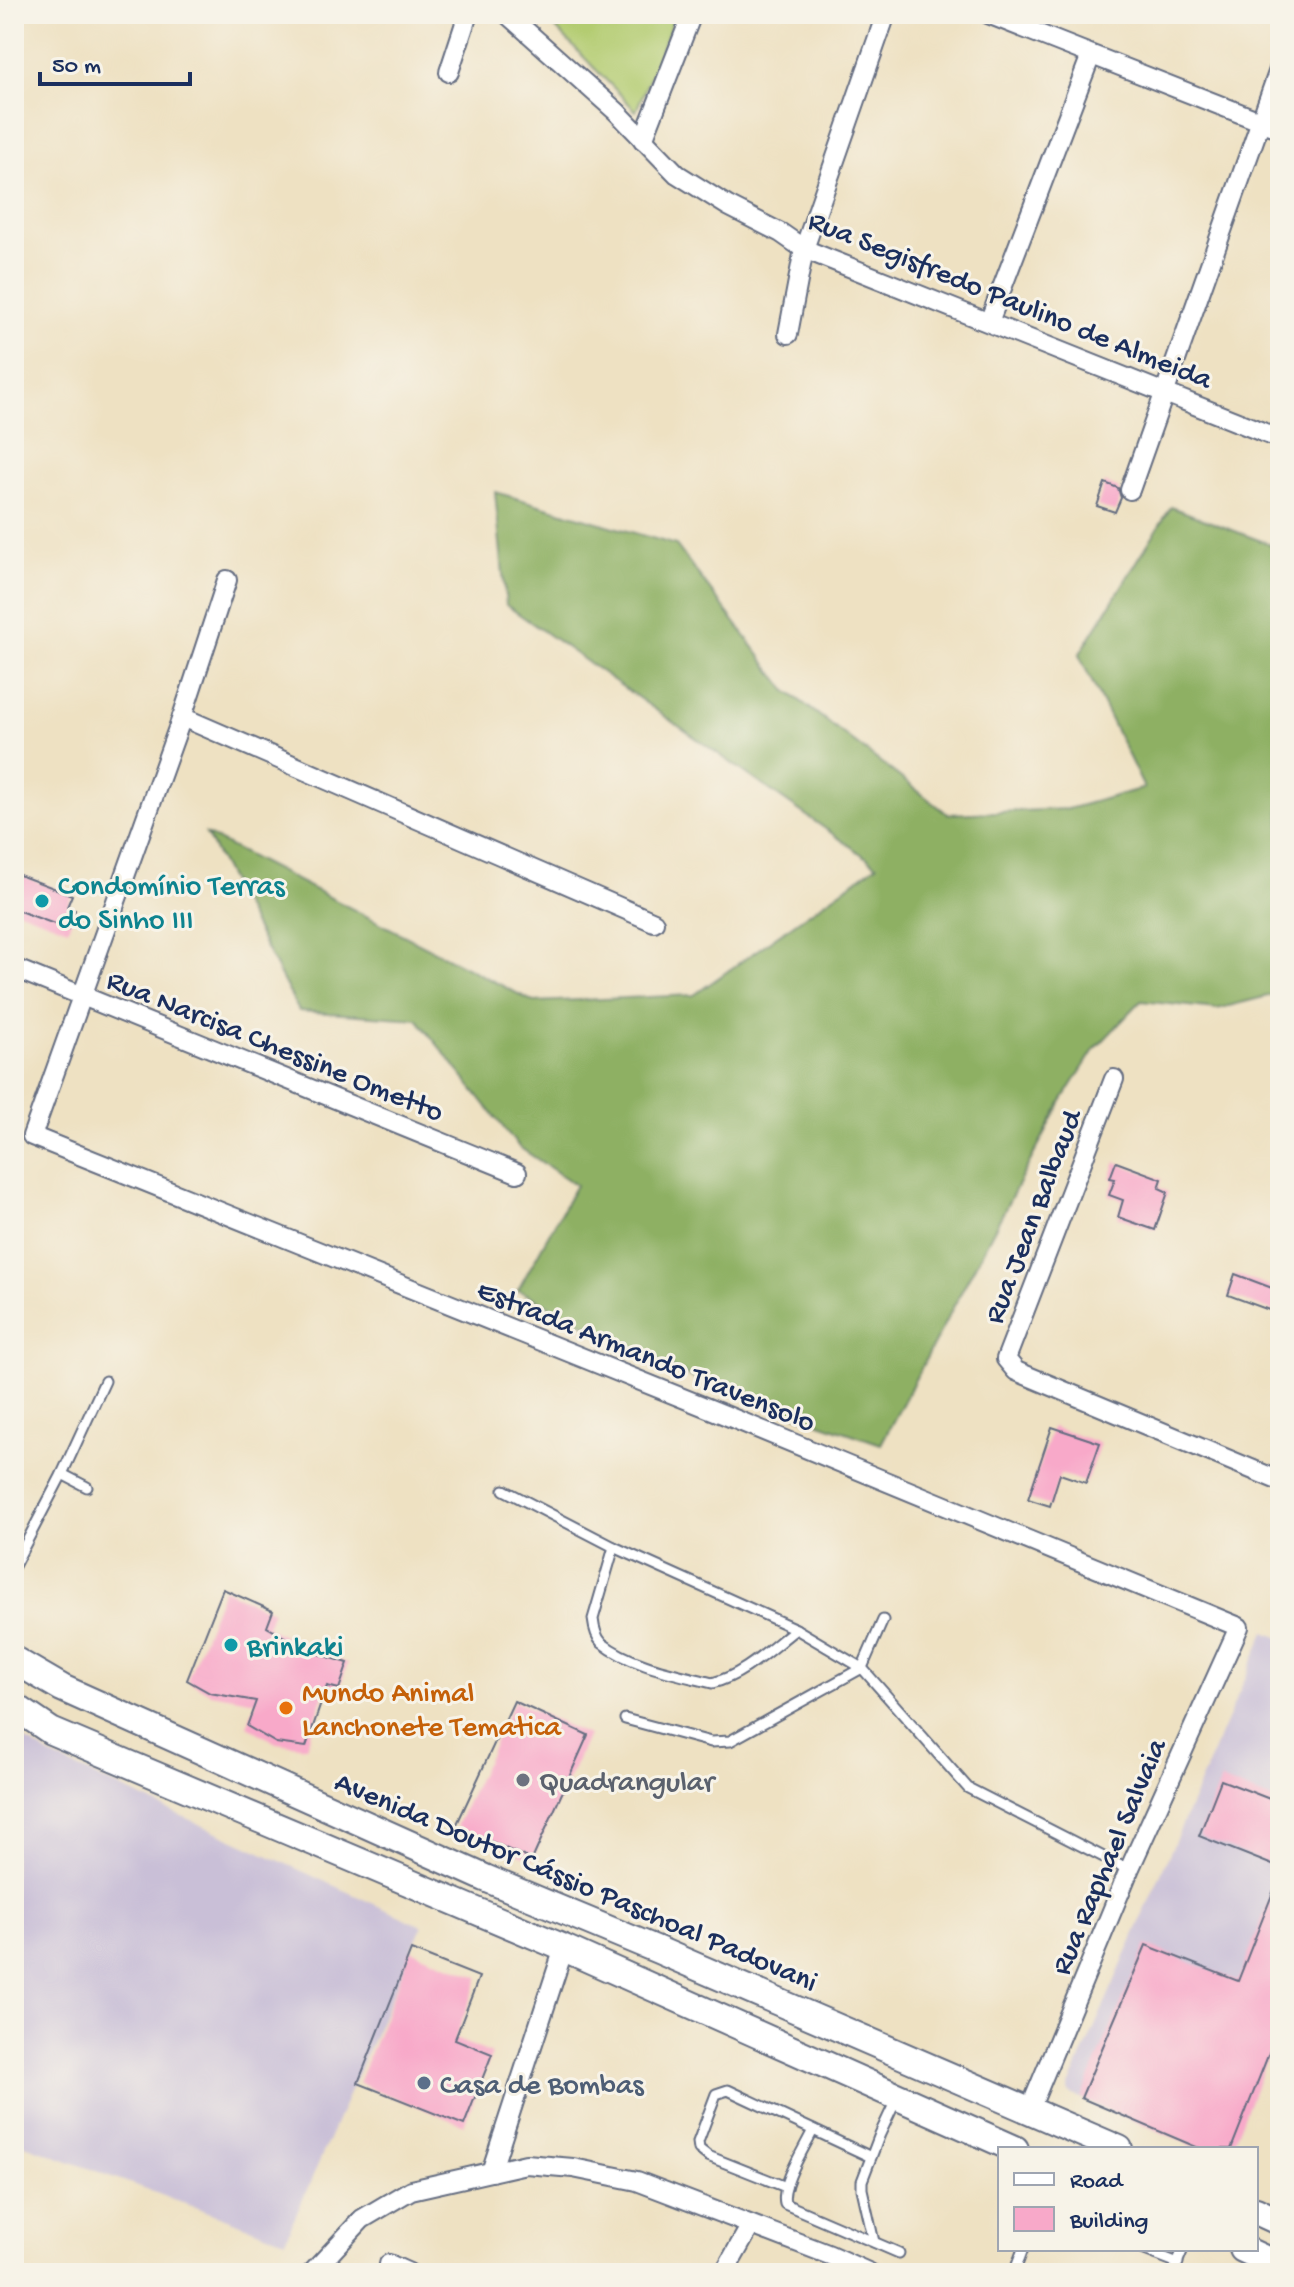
<svg xmlns="http://www.w3.org/2000/svg" width="1294" height="2287" font-family="'Gochi Hand',sans-serif">
	<style>
		.industrial { fill: #c9bfd7 }
		.green { fill: #b3cc71; stroke: #677e68; stroke-width: 2 }
		.forest { fill: #8eb063; stroke: #547060; stroke-width: 2 }
		.building { fill: #f8a9c9 }
		.lines { fill: none; stroke-linecap: round; stroke-linejoin: round }
		.service-casing { stroke: #656d81; stroke-width: 13 }
		.minor-casing { stroke: #656d81; stroke-width: 22 }
		.secondary-casing { stroke: #656d81; stroke-width: 30 }
		.service { stroke: #fff; stroke-width: 9 }
		.minor { stroke: #fff; stroke-width: 18 }
		.secondary { stroke: #fff; stroke-width: 26 }
		.culture-dot { fill: #0f9aa8; stroke: #f7f3e8; stroke-width: 3 }
		.food-dot { fill: #e8710a; stroke: #f7f3e8; stroke-width: 3 }
		.worship-dot { fill: #6b7280; stroke: #f7f3e8; stroke-width: 3 }
		.service-dot { fill: #5c6f8a; stroke: #f7f3e8; stroke-width: 3 }
		.labels { text-anchor: middle; stroke-width: 6; stroke-linejoin: round; paint-order: stroke }
		.street-label { font-size: 30px; fill: #1b2f5e; stroke: #f7f3e8 }
		.culture-label { font-size: 30px; fill: #0d838f; stroke: #f7f3e8; text-anchor: start }
		.food-label { font-size: 30px; fill: #c56008; stroke: #f7f3e8; text-anchor: start }
		.worship-label { font-size: 30px; fill: #5b616d; stroke: #f7f3e8; text-anchor: start }
		.service-label { font-size: 30px; fill: #4e5e75; stroke: #f7f3e8; text-anchor: start }
	</style>
	<rect width="100%" height="100%" fill="#f7f3e8"/>
	<filter id="ink" filterUnits="userSpaceOnUse"><feTurbulence type="fractalNoise" baseFrequency=".0125" numOctaves="2"/><feDisplacementMap in="SourceGraphic" scale="16" xChannelSelector="R" yChannelSelector="G"/><feConvolveMatrix kernelMatrix="1 2 1 2 8 2 1 2 1" color-interpolation-filters="sRGB"/></filter>
	<filter id="wash" filterUnits="userSpaceOnUse"><feTurbulence type="fractalNoise" baseFrequency=".006" numOctaves="4" result="noise"/><feDisplacementMap in="SourceGraphic" scale="32" xChannelSelector="R" yChannelSelector="G"/><feGaussianBlur stdDeviation="1.8" result="paint"/><feColorMatrix in="noise" values="0 0 0 0 0 0 0 0 0 0 0 0 0 0 0 0 0 1.4 0 .05"/><feComposite in="paint" operator="in"/></filter>
	<g filter="url(#wash)">
		<rect width="100%" height="100%" fill="#eee1c2"/>
		<!-- industrial -->
		<g class="industrial">
			<polygon points="1265,1632 1280,1638 1280,2025 1231,2149 1201,2149 1091,2103 1069,2093 1068,2089"/>
			<polygon points="14,1733 53,1757 422,1926 285,2240 14,2141"/>
		</g>
		<!-- green -->
		<polygon class="green" points="542,14 676,14 636,111"/>
		<!-- forest -->
		<polygon class="forest" points="495,492 676,545 786,690 948,814 1068,809 1144,788 1079,655 1171,507 1280,548 1280,993 1217,1009 1141,1001 1094,1050 1062,1101 881,1444 701,1382 518,1290 576,1185 519,1147 417,1019 299,1011 206,834 534,1002 694,995 877,865 506,605"/>
		<g id="blocks">
			<!-- building -->
			<g class="building">
				<polygon points="1105,483 1118,488 1121,498 1115,512 1097,506"/>
				<polygon points="14,873 72,895 67,907 75,910 68,929 14,909"/>
				<polygon points="1116,1162 1162,1179 1159,1188 1168,1192 1155,1230 1118,1217 1123,1200 1109,1195 1115,1179 1110,1178"/>
				<polygon points="1235,1274 1280,1291 1280,1314 1228,1295"/>
				<polygon points="1052,1427 1100,1443 1086,1483 1060,1474 1050,1506 1028,1499"/>
				<polygon points="223,1589 273,1611 267,1627 309,1651 348,1663 339,1689 327,1686 306,1747 276,1743 247,1726 256,1701 210,1693 187,1680"/>
				<polygon points="514,1701 588,1735 532,1860 456,1826"/>
				<polygon points="1221,1780 1280,1803 1280,1868 1199,1836"/>
				<polygon points="1279,1877 1280,2025 1231,2149 1201,2149 1081,2098 1146,1945 1238,1981"/>
				<polygon points="411,1950 479,1977 455,2039 492,2054 464,2125 358,2083"/>
			</g>
		</g>
	</g>
	<g filter="url(#ink)">
		<use href="#blocks" fill-opacity="0" stroke="#656d81" stroke-width="2"/>
		<g class="lines">
			<!-- service casing -->
			<g class="service-casing">
				<g id="service">
					<polyline points="62,1474 87,1487"/>
					<polyline points="504,1490 614,1547 796,1629"/>
					<path d="M 614,1547 L 593,1619 C 594,1628 596,1637 602,1643 C 631,1666 677,1674 712,1683 C 743,1676 771,1648 796,1629 L 862,1668 L 968,1788 L 1129,1870"/>
					<polyline points="14,1566 62,1474 105,1381"/>
					<polyline points="625,1719 711,1742 730,1741 862,1668 883,1620"/>
					<path d="M 813,2130 C 805,2147 780,2186 785,2204 L 899,2253"/>
					<polyline points="786,2187 708,2156 699,2149 698,2142 716,2094 728,2090 871,2157"/>
					<polyline points="874,2242 862,2189 862,2181 880,2134 897,2098"/>
					<polyline points="1142,2249 1178,2263"/>
					<polyline points="1014,2273 1023,2249"/>
					<polyline points="1173,2273 1183,2249"/>
				</g>
			</g>
			<!-- minor casing -->
			<g class="minor-casing">
				<g id="minor">
					<polyline points="507,14 617,112 677,174 728,206 781,233 804,249 1280,439"/>
					<polyline points="988,14 1280,129"/>
					<polyline points="449,72 468,14"/>
					<polyline points="643,140 692,14"/>
					<polyline points="989,322 1091,55"/>
					<polyline points="788,334 804,249 886,14"/>
					<polyline points="1130,490 1280,67"/>
					<polyline points="227,580 182,717 32,1136 725,1415 1239,1627 1129,1870 1030,2109"/>
					<polyline points="182,717 654,922"/>
					<polyline points="14,968 517,1173"/>
					<polyline points="1114,1079 1006,1359 1016,1371 1280,1481"/>
					<polyline points="491,2172 564,1948"/>
					<polyline points="389,2264 409,2273"/>
					<polyline points="312,2273 362,2219 411,2190 526,2164 573,2168 637,2181 830,2255 870,2273"/>
					<polyline points="724,2273 751,2225"/>
				</g>
			</g>
			<!-- secondary casing -->
			<g class="secondary-casing">
				<g id="secondary">
					<polyline points="14,1660 62,1688 485,1878 658,1950 1119,2149"/>
					<polyline points="14,1706 51,1731 564,1948 1015,2149"/>
					<polyline points="1256,2211 1280,2222"/>
					<polyline points="1243,2249 1280,2266"/>
				</g>
			</g>
			<!-- service -->
			<use href="#service" class="service"/>
			<!-- minor -->
			<use href="#minor" class="minor"/>
			<!-- secondary -->
			<use href="#secondary" class="secondary"/>
		</g>
	</g>
	<!-- markers -->
	<g class="culture-dot">
		<circle cx="42" cy="901" r="8"/>
		<circle cx="231" cy="1645" r="8"/>
	</g>
	<circle class="food-dot" cx="286" cy="1708" r="8"/>
	<circle class="worship-dot" cx="523" cy="1780" r="8"/>
	<circle class="service-dot" cx="424" cy="2083" r="8"/>
	<g class="labels">
		<!-- street labels -->
		<g class="street-label">
			<text transform="translate(1011 298) rotate(22)" y="10">Rua Segisfredo Paulino de Almeida</text>
			<text transform="translate(276 1044) rotate(22)" y="10">Rua Narcisa Chessine Ometto</text>
			<text transform="translate(1031 1216) rotate(-69)" y="10">Rua Jean Balbaud</text>
			<text transform="translate(647 1354) rotate(22)" y="10">Estrada Armando Travensolo</text>
			<text transform="translate(1107 1856) rotate(-67)" y="10">Rua Raphael Salvaia</text>
			<text transform="translate(577 1880) rotate(23)" y="10">Avenida Doutor Cássio Paschoal Padovani</text>
		</g>
		<!-- culture labels -->
		<g class="culture-label">
			<text x="58" y="894">Condomínio Terras<tspan x="58" dy="34">do Sinho III</tspan></text>
			<text x="247" y="1655">Brinkaki</text>
		</g>
		<!-- food labels -->
		<g class="food-label">
			<text x="302" y="1701">Mundo Animal<tspan x="302" dy="34">Lanchonete Tematica</tspan></text>
		</g>
		<!-- worship labels -->
		<g class="worship-label">
			<text x="539" y="1790">Quadrangular</text>
		</g>
		<!-- service labels -->
		<g class="service-label">
			<text x="440" y="2093">Casa de Bombas</text>
		</g>
	</g>
	<!-- margin -->
	<rect width="1294" height="2287" fill="none" stroke="#f7f3e8" stroke-width="48"/>
	<!-- legend -->
	<rect x="998" y="2147" width="260" height="104" fill="#f7f3e8" stroke="#9fa5b1" stroke-width="2"/>
	<rect x="1014" y="2173" width="40" height="12" fill="#ffffff" stroke="#9fa5b1" stroke-width="2"/>
	<text x="1070" y="2187" font-size="24" fill="#1b2f5e">Road</text>
	<rect x="1014" y="2207" width="40" height="24" fill="#f8a9c9" stroke="#9fa5b1" stroke-width="2"/>
	<text x="1070" y="2227" font-size="24" fill="#1b2f5e">Building</text>
	<!-- scale -->
	<path d="M40 72v12h150v-12" fill="none" stroke="#1b2f5e" stroke-width="4"/>
	<text x="52" y="72" font-size="24" fill="#1b2f5e" stroke="#f7f3e8" stroke-width="6" paint-order="stroke">50 m</text>
</svg>
